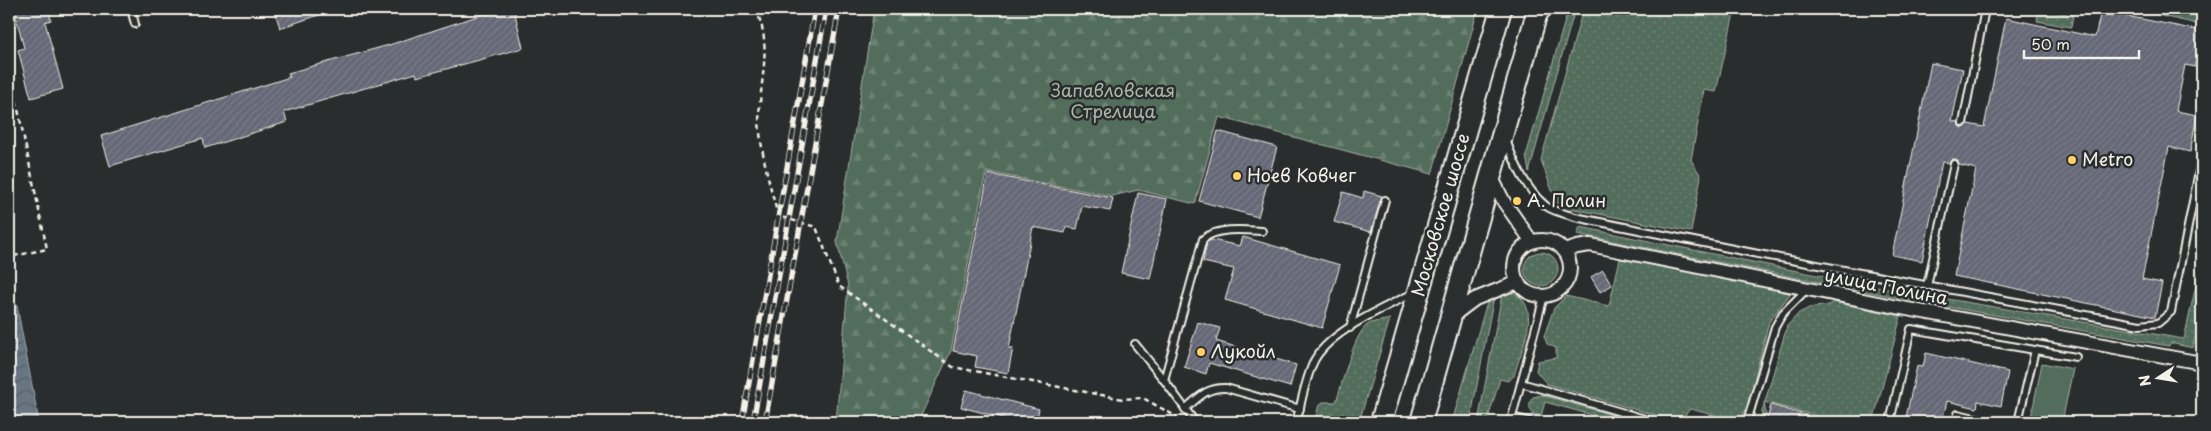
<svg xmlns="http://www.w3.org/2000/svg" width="2211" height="431" font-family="'Playpen Sans',sans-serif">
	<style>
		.grass { fill: url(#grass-dots); stroke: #a4afa2 }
		.forest { fill: url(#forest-firs); stroke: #a4afa2 }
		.garden { fill: #536d5c; stroke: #a4afa2 }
		.water { fill: url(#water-waves); stroke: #9fa7ab }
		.building { fill: url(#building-hatch); stroke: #f4f1e8 }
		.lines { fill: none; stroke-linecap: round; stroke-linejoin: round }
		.service-casing { stroke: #f4f1e8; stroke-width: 10 }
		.minor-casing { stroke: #f4f1e8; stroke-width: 16 }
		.primary-casing { stroke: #f4f1e8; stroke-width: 24 }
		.path { stroke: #f4f1e8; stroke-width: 2.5; stroke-dasharray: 5 4; stroke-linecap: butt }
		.service { stroke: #2a2d2e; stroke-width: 6 }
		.minor { stroke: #2a2d2e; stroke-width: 12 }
		.primary { stroke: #2a2d2e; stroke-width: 20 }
		.rail-casing { stroke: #f4f1e8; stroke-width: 5.5 }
		.rail { stroke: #2a2d2e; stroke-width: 4; stroke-dasharray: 11; stroke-linecap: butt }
		.poi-dot { fill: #ffd166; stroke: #2a2d2e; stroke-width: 2 }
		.labels { text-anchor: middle; stroke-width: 5; stroke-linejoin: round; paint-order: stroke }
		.park-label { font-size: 18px; fill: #acb6a9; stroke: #2a2d2e }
		.poi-label { font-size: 18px; fill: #f4f1e8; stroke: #2a2d2e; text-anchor: start }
		.street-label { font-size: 18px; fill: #f4f1e8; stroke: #2a2d2e }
	</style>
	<defs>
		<pattern id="grass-dots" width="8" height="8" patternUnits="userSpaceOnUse" patternTransform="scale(1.25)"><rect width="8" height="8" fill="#536d5c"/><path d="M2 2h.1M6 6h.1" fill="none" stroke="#6c8273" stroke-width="1.8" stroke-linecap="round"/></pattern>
		<pattern id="forest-firs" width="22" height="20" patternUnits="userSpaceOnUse" patternTransform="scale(1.25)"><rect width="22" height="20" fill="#536d5c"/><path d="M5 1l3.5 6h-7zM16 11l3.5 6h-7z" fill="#6c8273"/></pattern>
		<pattern id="water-waves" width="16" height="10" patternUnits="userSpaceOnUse" patternTransform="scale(1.25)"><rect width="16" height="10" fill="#677683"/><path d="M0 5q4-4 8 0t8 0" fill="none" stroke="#585f64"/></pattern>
		<pattern id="building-hatch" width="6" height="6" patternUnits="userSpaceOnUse" patternTransform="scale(1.25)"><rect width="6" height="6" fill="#656776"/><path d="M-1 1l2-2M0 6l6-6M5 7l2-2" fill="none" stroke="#7c7d8a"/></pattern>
	</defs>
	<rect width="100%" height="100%" fill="#2a2d2e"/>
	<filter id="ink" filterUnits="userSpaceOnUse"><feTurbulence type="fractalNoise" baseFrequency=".02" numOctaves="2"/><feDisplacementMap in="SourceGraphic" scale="10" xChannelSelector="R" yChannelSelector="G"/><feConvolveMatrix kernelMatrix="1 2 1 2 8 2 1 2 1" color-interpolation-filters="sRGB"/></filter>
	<g filter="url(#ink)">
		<!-- grass -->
		<g class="grass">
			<polygon points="1573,9 1575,9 1529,172 1526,156 1566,17"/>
			<polygon points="1583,9 1735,9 1716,92 1704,90 1691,160 1701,176 1691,232 1569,208 1556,202 1541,160"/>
			<polygon points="2039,9 2073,15 2071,27 2037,21"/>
			<polygon points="2154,9 2202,9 2202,25 2153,14"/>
			<polygon points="1580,227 1876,287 2184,339 2202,258 2202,305 2193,348 2170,343 2169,346 1909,300 1577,234"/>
			<circle cx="1541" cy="269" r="17"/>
			<polygon points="1620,259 1783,290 1790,294 1769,322 1747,408 1742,417 1734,420 1690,409 1679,422 1547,384 1536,371 1538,361 1556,358 1556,348 1547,344 1544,336 1554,308 1566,296 1609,306"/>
			<path d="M 1508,291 C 1546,302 1521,349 1514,376 L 1508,381 L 1500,379 L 1487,422 L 1478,422 L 1502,294 Z"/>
			<polygon points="1494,296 1470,422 1452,422 1485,309 1489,299"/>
			<polygon points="1834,302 1901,316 1873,422 1839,422 1764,402 1767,422 1759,422 1787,326 1799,313 1809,308 1828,305"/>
			<path d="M 1390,319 L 1359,422 L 1314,422 L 1319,405 L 1323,402 L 1336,402 C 1342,385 1353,336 1367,325 C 1373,321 1383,321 1390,319 Z"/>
			<path d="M 1542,395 L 1637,422 L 1617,422 L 1545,402 L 1541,416 L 1533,414 C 1529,408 1528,403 1533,397 Z"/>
		</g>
		<!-- forest -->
		<polygon class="forest" points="874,9 1478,9 1432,174 1219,117 1195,204 1138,190 1112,196 986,172 951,351 918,422 836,422 848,286 837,242"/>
		<!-- garden -->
		<polygon class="garden" points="2042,363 2073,369 2062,422 2030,422"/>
		<!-- water -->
		<polygon class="water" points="9,297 17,306 39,422 9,422"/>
		<!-- building -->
		<g class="building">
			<polygon points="14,9 49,9 51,20 45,22 63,89 31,98 18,50 24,48"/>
			<polygon points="274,9 331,9 331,11 280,28"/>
			<polygon points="499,9 514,9 523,48 417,77 416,73 284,112 287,122 205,148 203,138 110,166 101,136 290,77 288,73 389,45"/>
			<polygon points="2101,11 2202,31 2195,67 2185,65 2176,111 2197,115 2190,152 2169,147 2142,279 2162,283 2155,317 1954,276 1976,169 1959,165 1956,159 1952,159 1949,163 1942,162 1922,261 1892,255 1931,63 1963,69 1952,121 1958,122 1959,126 1963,128 1968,124 1984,127 2006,18 2095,37"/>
			<polygon points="1218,131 1277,147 1258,217 1199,201"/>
			<polygon points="988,174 1113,198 1110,211 1082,206 1077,229 1066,227 1065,233 1033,227 1009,348 1013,348 1008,373 975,367 977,356 953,351"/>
			<polygon points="1364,191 1382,196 1371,232 1334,222 1343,192 1363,198"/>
			<polygon points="1138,193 1167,199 1150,279 1121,273"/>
			<polygon points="1243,237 1340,265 1322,328 1225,300 1234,269 1203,262 1207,242 1212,240 1240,246"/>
			<polygon points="1603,270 1612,285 1600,292 1591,277"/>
			<polygon points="1198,322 1220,328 1216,341 1296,365 1290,387 1209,363 1206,374 1184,367"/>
			<polygon points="1926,353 2008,372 2001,406 1978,401 1977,408 1947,401 1942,422 1905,422 1917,366 1923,367"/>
			<polygon points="966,390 1039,409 1036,422 1018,422 961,407"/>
			<polygon points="1771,405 1819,419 1819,422 1774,422 1767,420"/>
		</g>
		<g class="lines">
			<!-- service casing -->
			<g class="service-casing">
				<g id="service">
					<polyline points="131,9 135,24"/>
					<polyline points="1541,18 1552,9"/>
					<polyline points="1963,123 1985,9"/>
					<path d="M 1506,140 C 1515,164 1526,190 1546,206 C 1554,212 1567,214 1575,217 L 1753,253 L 2140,325 L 2158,323 L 2171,312 L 2202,156"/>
					<polyline points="1927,286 1954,164"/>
					<polyline points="1544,296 1521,383 1655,422"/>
					<polyline points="1350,328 1385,200"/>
					<polyline points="1135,344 1164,380 1195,422"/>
					<path d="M 1164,380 L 1203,239 C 1218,227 1245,230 1262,231"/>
					<polyline points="1521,383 1512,417 1531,422"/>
					<path d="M 1185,409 C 1199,397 1207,387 1226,388 L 1300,409"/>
					<path d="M 1296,422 C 1302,402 1305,378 1315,359 C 1331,331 1385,307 1414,293"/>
					<polyline points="1747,422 1775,327 1783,313 1806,290"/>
					<polyline points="1890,422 1911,329 2076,357"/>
					<polyline points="1956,422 1958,414 1992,422"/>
					<polyline points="2018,422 2035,350"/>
				</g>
			</g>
			<!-- minor casing -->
			<g class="minor-casing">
				<g id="minor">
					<polyline points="1491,176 1504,202 1532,242"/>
					<circle cx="1542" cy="268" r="28"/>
					<polyline points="1565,251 1577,247 1590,245 1907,309 2202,363"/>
					<polyline points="1451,317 1475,299 1518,282"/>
				</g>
			</g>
			<!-- primary casing -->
			<g class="primary-casing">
				<g id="primary">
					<polyline points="1381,422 1501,9"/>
					<polyline points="1421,422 1538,9"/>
				</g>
			</g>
			<!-- path -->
			<g class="path">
				<path d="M 755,9 C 776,47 755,92 760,133 C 763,161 771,189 778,216 L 816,227 L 839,286 L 953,367 L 1123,399 L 1143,398 L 1177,417"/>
				<polyline points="9,66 47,249 9,257"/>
			</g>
			<!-- service -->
			<use href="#service" class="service"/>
			<!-- minor -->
			<use href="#minor" class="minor"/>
			<!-- primary -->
			<use href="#primary" class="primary"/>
			<!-- rail casing -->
			<g class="rail-casing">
				<g id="rail">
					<polyline points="742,422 815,9"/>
					<polyline points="753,422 826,9"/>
					<polyline points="765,422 839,9"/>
				</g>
			</g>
			<!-- rail -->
			<use href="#rail" class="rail"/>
		</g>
	</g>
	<!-- markers -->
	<g class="poi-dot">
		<circle cx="2072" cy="160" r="5"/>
		<circle cx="1237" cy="176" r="5"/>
		<circle cx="1517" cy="201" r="5"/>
		<circle cx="1201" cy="352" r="5"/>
	</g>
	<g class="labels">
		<!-- park labels -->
		<g class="park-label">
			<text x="1113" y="97">Запавловская<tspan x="1113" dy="21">Стрелица</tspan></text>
		</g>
		<!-- poi labels -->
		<g class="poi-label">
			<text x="2082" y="166">Metro</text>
			<text x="1247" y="182">Ноев Ковчег</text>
			<text x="1527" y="207">А. Полин</text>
			<text x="1211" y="358">Лукойл</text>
		</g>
		<!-- street labels -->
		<g class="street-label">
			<text transform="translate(1441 215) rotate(-74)" y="6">Московское шоссе</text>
			<text transform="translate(1886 287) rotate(11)" y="6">улица Полина</text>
		</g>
	</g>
	<!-- margin -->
	<rect width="2211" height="431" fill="none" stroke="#2a2d2e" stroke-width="30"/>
	<rect x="15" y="15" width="2181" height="401" fill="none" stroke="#f4f1e8" stroke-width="2" filter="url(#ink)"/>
	<!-- north arrow -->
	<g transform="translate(2158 378) rotate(258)" stroke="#2a2d2e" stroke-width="4" paint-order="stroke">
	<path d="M0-4L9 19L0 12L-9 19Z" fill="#f4f1e8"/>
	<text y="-8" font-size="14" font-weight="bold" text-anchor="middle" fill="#f4f1e8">N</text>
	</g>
	<!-- scale -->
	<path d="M2024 50v8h115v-8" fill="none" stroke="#f4f1e8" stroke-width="2.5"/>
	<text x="2031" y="50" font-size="15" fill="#f4f1e8" stroke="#2a2d2e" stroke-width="4" paint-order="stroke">50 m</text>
</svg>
